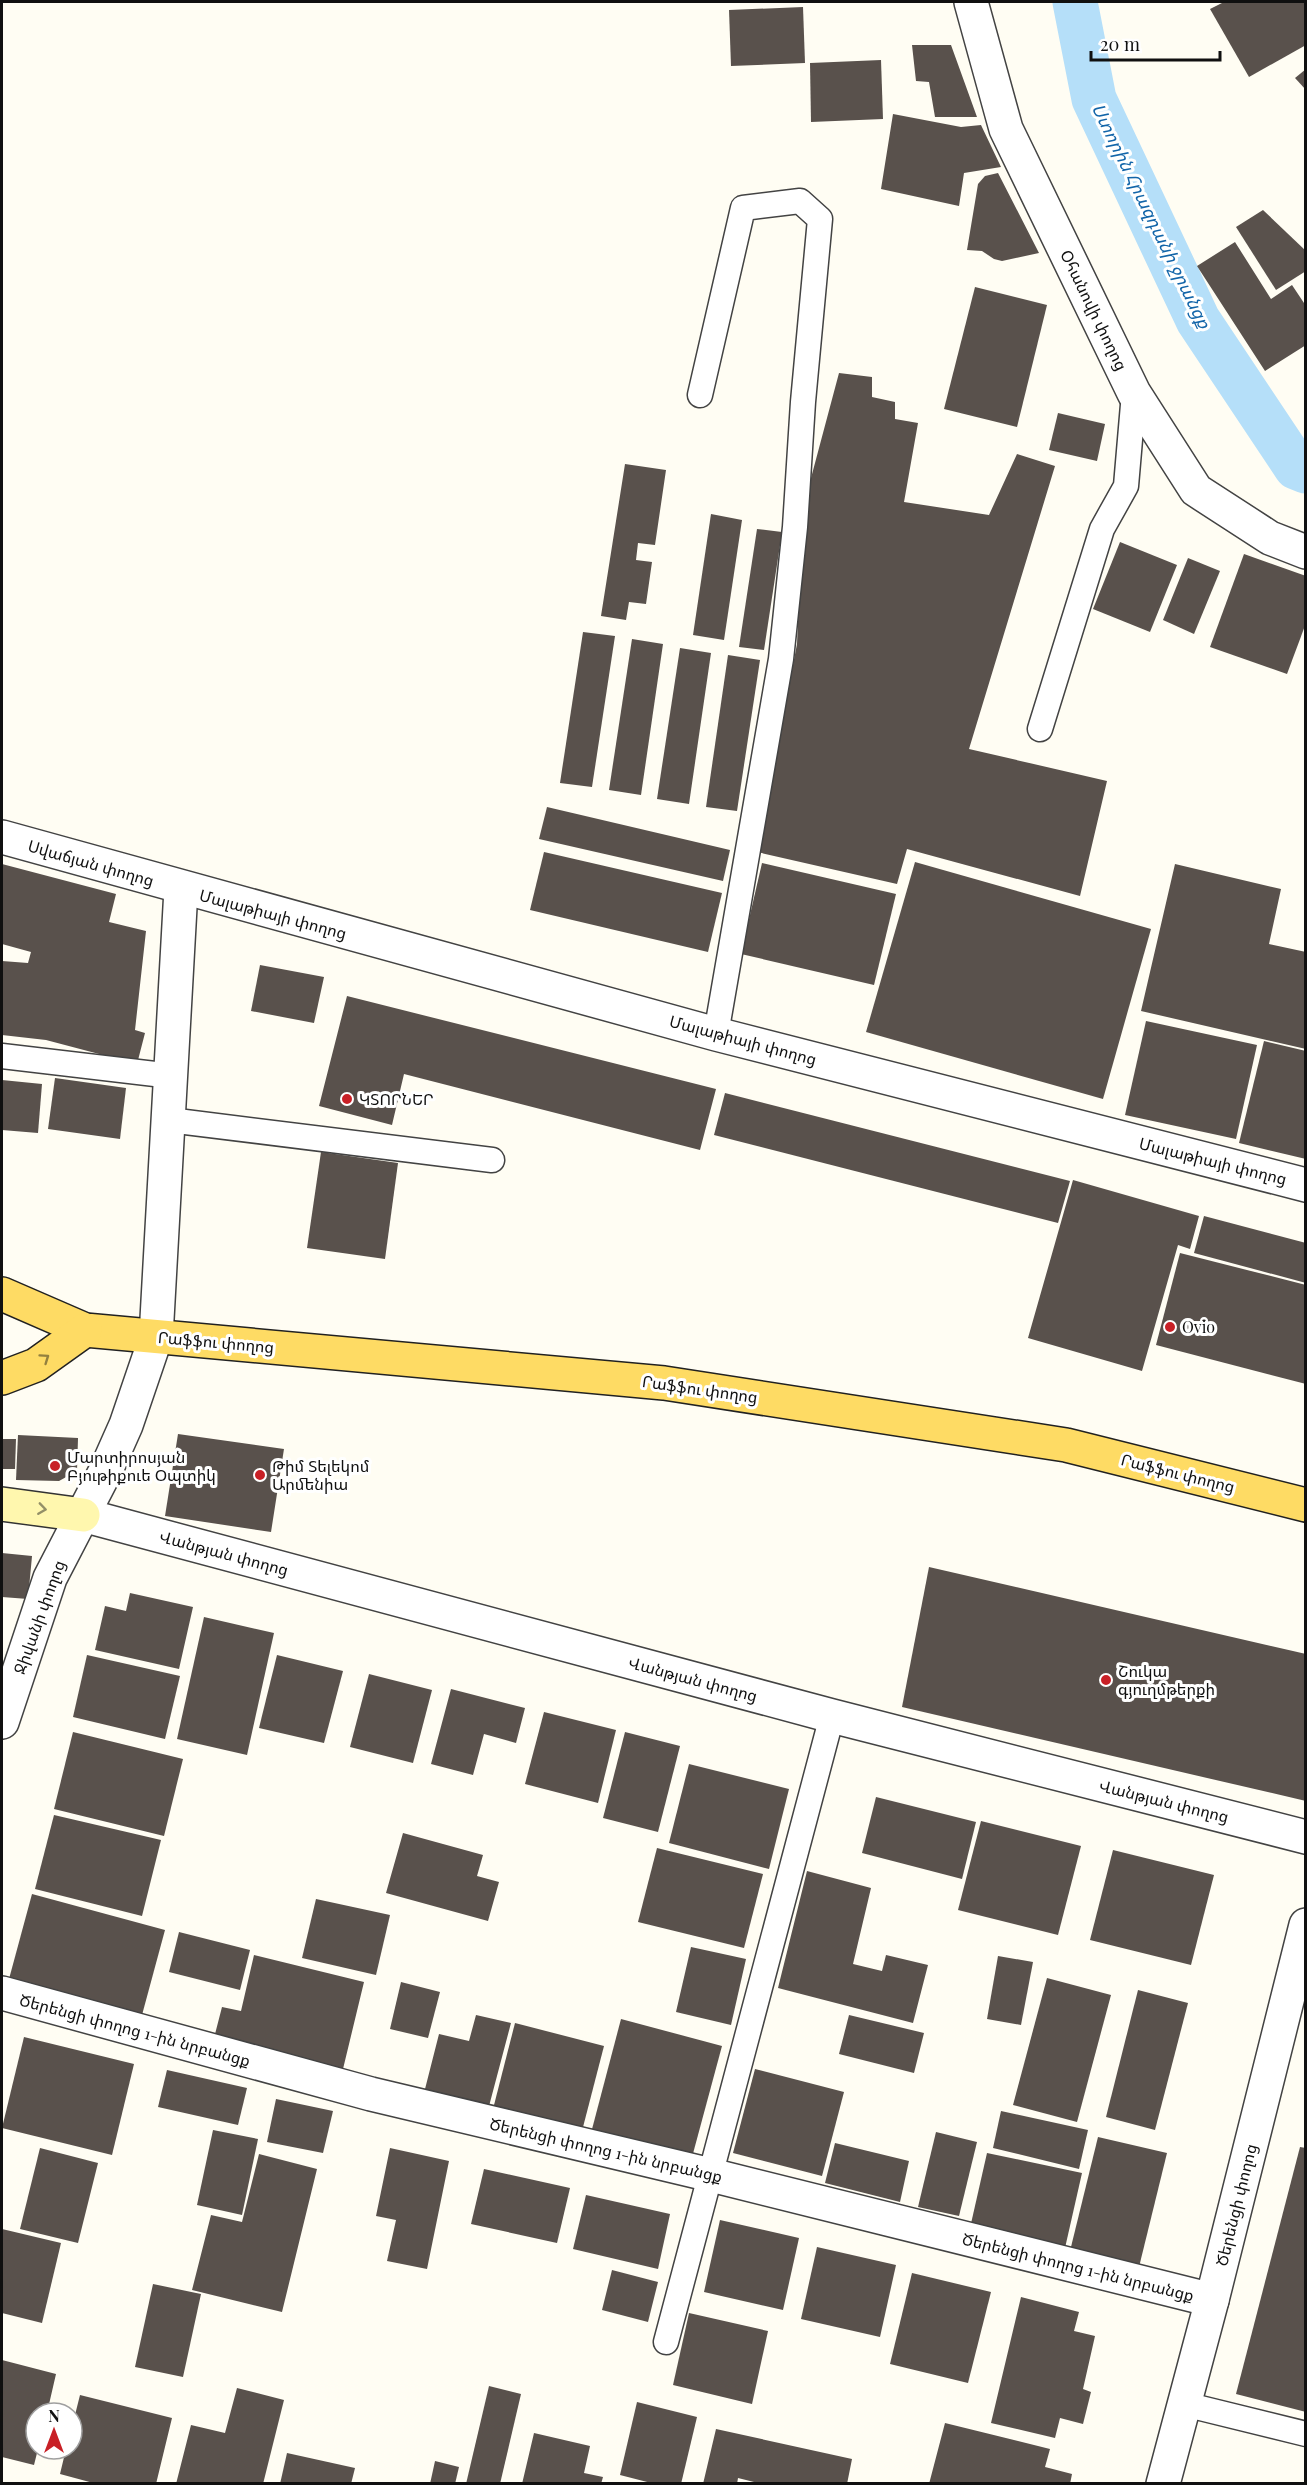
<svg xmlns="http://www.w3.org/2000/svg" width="1307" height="2485" font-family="'Playfair Display','Noto Sans Armenian',serif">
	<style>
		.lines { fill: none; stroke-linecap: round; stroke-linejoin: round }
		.canal { stroke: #b5dff9; stroke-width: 45 }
		.building { fill: #59514c }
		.service-casing { stroke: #434343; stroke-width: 27 }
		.minor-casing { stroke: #434343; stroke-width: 36 }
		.tertiary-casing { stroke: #434343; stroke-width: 36 }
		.secondary-casing { stroke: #323232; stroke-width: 36 }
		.primary-casing { stroke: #212121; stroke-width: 36 }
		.service { stroke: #fff; stroke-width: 24 }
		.minor { stroke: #fff; stroke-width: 33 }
		.tertiary { stroke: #fff; stroke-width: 33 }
		.secondary { stroke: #fff7ae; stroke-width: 33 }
		.primary { stroke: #fedb64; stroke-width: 33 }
		.oneway { stroke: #93803e }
		.oneway2 { stroke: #938f67 }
		.poi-dot { fill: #c82026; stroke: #fff; stroke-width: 2 }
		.labels { text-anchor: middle; stroke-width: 6; stroke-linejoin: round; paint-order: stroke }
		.street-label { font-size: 16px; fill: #101010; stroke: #fff }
		.poi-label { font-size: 16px; fill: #101010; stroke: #fff; text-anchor: start }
		.water-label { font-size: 18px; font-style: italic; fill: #1265a9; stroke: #fff }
	</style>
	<rect width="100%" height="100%" fill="#fffdf3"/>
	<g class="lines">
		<!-- canal -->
		<polyline class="canal" points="1075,2 1094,99 1198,320 1296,467 1306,471"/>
	</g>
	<!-- building -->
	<g class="building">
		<polygon points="1224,2 1306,2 1306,45 1249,77 1210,9"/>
		<polygon points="803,7 805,63 731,66 729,10"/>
		<polygon points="912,45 951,45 977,117 935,117 929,82 916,81"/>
		<polygon points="881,60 883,119 811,122 810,63"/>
		<polygon points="1306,69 1306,90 1295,78"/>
		<polygon points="893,114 961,127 981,125 1001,167 964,173 959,206 881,189"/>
		<polygon points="998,173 1039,253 1002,261 994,259 982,251 967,250 978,184 985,176"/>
		<polygon points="1263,210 1306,251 1306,271 1276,290 1236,227"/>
		<polygon points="1235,242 1271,299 1292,285 1306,306 1306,345 1265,371 1197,266"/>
		<polygon points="975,287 1047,305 1017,427 944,409"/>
		<polygon points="839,373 872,377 872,397 895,402 895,419 918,423 904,502 989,515 1017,454 1055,466 969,749 1107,781 1080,896 907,849 897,884 757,852 797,644 803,508"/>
		<polygon points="1058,413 1105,424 1097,461 1049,450"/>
		<polygon points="625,464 666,470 655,545 638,543 636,560 652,562 646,604 629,602 626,620 601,616"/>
		<polygon points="711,514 742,520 724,640 693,635"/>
		<polygon points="757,529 782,532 764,650 739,647"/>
		<polygon points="1120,542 1177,565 1150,632 1093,609"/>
		<polygon points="1244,554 1306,576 1306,623 1287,674 1210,647"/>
		<polygon points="1188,558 1220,571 1194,634 1163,620"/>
		<polygon points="583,632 615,636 592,787 560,783"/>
		<polygon points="632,639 663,644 641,795 609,790"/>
		<polygon points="680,648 711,653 689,804 657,799"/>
		<polygon points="728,655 760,660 737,811 706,807"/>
		<polygon points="547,807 730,850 723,881 539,839"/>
		<polygon points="544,852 722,893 708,952 530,910"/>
		<polygon points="915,862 1151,929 1103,1099 866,1032"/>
		<polygon points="762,863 896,894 874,985 741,954"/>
		<polygon points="2,864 116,894 109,922 146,931 135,1030 145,1033 137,1064 46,1040 2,1035 2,961 28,963 31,952 2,944"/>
		<polygon points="1175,864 1281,889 1269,944 1306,952 1306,1049 1141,1011"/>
		<polygon points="260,965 324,977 314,1023 251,1011"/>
		<polygon points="347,996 716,1089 700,1150 404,1074 392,1125 319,1106"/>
		<polygon points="1146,1021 1257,1045 1236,1139 1125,1115"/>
		<polygon points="1264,1041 1306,1051 1306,1159 1239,1143"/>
		<polygon points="55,1078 126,1088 120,1139 48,1129"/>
		<polygon points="2,1080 42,1084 38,1133 2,1130"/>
		<polygon points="725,1093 1070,1181 1058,1223 714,1135"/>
		<polygon points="321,1152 398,1163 385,1259 307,1248"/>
		<polygon points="1073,1180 1199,1216 1190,1249 1178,1245 1142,1371 1028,1338"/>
		<polygon points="1204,1216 1306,1243 1306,1283 1194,1253"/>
		<polygon points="1180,1253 1306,1285 1306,1384 1156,1345"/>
		<polygon points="178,1434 284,1449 271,1532 165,1516"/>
		<polygon points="18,1435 78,1438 77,1471 59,1481 16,1480"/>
		<polygon points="2,1439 16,1439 15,1469 2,1469"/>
		<polygon points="2,1553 32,1556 28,1599 2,1597"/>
		<polygon points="929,1567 1306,1654 1306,1801 902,1707"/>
		<polygon points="130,1593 193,1607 179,1669 95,1650 105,1606 126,1611"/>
		<polygon points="204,1617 274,1633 247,1755 177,1739"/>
		<polygon points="87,1655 180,1676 165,1739 73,1717"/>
		<polygon points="277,1655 343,1671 324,1743 259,1728"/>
		<polygon points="369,1674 432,1690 413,1763 350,1747"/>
		<polygon points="451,1689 525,1708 516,1743 484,1734 473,1775 431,1764"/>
		<polygon points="544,1712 616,1730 598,1803 525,1784"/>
		<polygon points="73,1732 183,1759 164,1836 54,1809"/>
		<polygon points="625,1732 680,1746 658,1832 603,1818"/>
		<polygon points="689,1764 789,1789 769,1869 669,1843"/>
		<polygon points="876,1797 976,1822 962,1879 862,1853"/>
		<polygon points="54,1815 161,1840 142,1916 35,1889"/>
		<polygon points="981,1821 1081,1846 1058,1935 958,1910"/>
		<polygon points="403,1833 483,1855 477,1876 499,1882 488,1921 386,1893"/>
		<polygon points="657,1848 763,1874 744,1948 638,1922"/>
		<polygon points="1113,1850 1214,1875 1191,1965 1090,1940"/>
		<polygon points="807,1871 871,1888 853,1964 882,1971 886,1955 928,1965 913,2023 778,1988"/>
		<polygon points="32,1894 165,1930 142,2015 9,1979"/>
		<polygon points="316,1899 390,1915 376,1975 302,1958"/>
		<polygon points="179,1932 250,1950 240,1990 169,1972"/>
		<polygon points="691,1947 746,1959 731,2025 676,2012"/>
		<polygon points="254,1955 364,1982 343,2069 214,2038 222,2007 241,2011"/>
		<polygon points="998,1956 1033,1962 1021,2025 987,2019"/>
		<polygon points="1047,1978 1111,1995 1077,2122 1013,2105"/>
		<polygon points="401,1982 440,1992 428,2038 390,2029"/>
		<polygon points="1138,1990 1188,2003 1155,2130 1106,2117"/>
		<polygon points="476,2015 511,2023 488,2110 424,2093 439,2034 469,2041"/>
		<polygon points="849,2015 924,2033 914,2073 839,2054"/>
		<polygon points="621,2019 722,2046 691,2161 591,2133"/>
		<polygon points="515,2023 604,2046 582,2131 493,2109"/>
		<polygon points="24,2037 134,2064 112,2155 2,2128"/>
		<polygon points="755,2069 844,2092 822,2176 733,2153"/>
		<polygon points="167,2070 247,2088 238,2125 158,2107"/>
		<polygon points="276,2099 333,2111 323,2153 267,2142"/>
		<polygon points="1001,2111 1088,2130 1079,2169 993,2148"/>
		<polygon points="213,2130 258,2139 242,2215 197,2205"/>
		<polygon points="936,2132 977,2142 959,2216 918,2207"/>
		<polygon points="1098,2137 1167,2153 1139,2267 1070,2251"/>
		<polygon points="835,2143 909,2161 900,2202 825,2183"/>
		<polygon points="1300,2147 1306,2148 1306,2412 1236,2394"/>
		<polygon points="40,2148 98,2163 78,2243 20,2229"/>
		<polygon points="390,2148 449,2161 427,2269 387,2261 396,2220 376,2216"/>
		<polygon points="987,2153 1082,2173 1065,2248 970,2228"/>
		<polygon points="259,2154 317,2169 282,2312 192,2290 211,2215 242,2222"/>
		<polygon points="484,2169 570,2188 557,2243 471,2224"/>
		<polygon points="586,2195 670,2214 658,2269 573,2249"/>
		<polygon points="720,2220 799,2238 783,2310 704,2292"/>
		<polygon points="2,2229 61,2243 42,2323 2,2313"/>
		<polygon points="817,2247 896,2265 880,2337 801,2319"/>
		<polygon points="612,2270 658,2282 648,2322 602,2310"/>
		<polygon points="912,2273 991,2292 968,2383 890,2364"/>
		<polygon points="153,2284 201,2294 183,2377 135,2367"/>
		<polygon points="1021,2297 1079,2312 1074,2331 1095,2336 1083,2389 1091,2392 1083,2424 1060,2418 1055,2438 991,2423"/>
		<polygon points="689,2313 768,2331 752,2404 673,2385"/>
		<polygon points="2,2360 56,2374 47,2413 36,2413 36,2449 38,2449 34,2465 2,2457"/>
		<polygon points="489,2386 521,2394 500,2484 466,2484"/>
		<polygon points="237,2388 284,2400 263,2484 176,2484 191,2425 225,2433"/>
		<polygon points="80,2395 172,2418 156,2484 97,2484 60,2474 66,2449 72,2449 72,2427"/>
		<polygon points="637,2402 697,2417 681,2484 655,2484 620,2475"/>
		<polygon points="945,2423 1050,2449 1045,2467 1072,2474 1070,2484 929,2484"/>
		<polygon points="716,2429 852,2459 847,2484 762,2484 738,2478 737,2484 703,2484"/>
		<polygon points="534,2433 590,2446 584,2473 603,2477 601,2484 522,2484"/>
		<polygon points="287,2453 355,2468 351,2484 280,2484"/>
		<polygon points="435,2461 459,2467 455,2484 430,2484"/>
	</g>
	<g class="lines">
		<!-- service casing -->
		<g class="service-casing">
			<g id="service">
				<polyline points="700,395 743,208 800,201 820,219 803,402 795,527 781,659 716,1034"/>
				<polyline points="1040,729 1102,529 1126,486 1134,393"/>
				<polyline points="2,1056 172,1076"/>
				<polyline points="169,1120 492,1160"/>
				<polyline points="666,2342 832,1716"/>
				<polyline points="1184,2404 1306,2434"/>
			</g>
		</g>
		<!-- minor casing -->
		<g class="minor-casing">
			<g id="minor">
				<polyline points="971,2 1006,129 1134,393 1196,490 1270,538 1306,552"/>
				<polyline points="83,1515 832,1716 1306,1837"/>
				<polyline points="2,1722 50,1578 106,1470 126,1425 156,1337 181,889"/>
				<polyline points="2,1993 371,2094 711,2175 1212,2300"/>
				<polyline points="1163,2484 1212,2300 1306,1925"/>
			</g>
		</g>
		<!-- tertiary casing -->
		<g class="tertiary-casing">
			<polyline id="tertiary" points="2,837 716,1034 1306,1185"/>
		</g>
		<!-- secondary casing -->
		<g class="secondary-casing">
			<polyline id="secondary" points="2,1504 83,1515"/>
		</g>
		<!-- primary casing -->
		<g class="primary-casing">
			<g id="primary">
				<polyline points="2,1294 85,1330 664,1383 1066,1445 1306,1505"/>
				<polyline points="2,1378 36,1365 85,1330"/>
			</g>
		</g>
		<!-- service -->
		<use href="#service" class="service"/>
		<!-- minor -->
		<use href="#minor" class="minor"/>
		<!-- tertiary -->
		<use href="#tertiary" class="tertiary"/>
		<!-- secondary -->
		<use href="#secondary" class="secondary"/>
		<!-- primary -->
		<use href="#primary" class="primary"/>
	</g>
	<!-- one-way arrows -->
	<defs><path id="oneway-chevron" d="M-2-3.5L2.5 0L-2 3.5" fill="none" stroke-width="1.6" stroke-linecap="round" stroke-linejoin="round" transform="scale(1.5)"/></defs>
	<use class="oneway" href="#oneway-chevron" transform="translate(45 1358) rotate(-35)"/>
	<use class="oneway2" href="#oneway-chevron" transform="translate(42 1509) rotate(8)"/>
	<!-- markers -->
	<g class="poi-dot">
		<circle cx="347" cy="1099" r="6"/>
		<circle cx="1170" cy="1327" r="6"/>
		<circle cx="55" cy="1466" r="6"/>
		<circle cx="260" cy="1475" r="6"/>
		<circle cx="1106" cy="1680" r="6"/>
	</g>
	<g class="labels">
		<!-- street labels -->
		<g class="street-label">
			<text transform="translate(1094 310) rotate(64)" y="6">Օհանովի փողոց</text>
			<text transform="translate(91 863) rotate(16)" y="6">Սվաճյան փողոց</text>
			<text transform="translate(273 914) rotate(15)" y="6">Մալաթիայի փողոց</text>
			<text transform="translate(743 1040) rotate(15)" y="6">Մալաթիայի փողոց</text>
			<text transform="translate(1213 1161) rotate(14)" y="6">Մալաթիայի փողոց</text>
			<text transform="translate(216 1342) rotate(5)" y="6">Րաֆֆու փողոց</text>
			<text transform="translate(700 1389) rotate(8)" y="6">Րաֆֆու փողոց</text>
			<text transform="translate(1178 1473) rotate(14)" y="6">Րաֆֆու փողոց</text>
			<text transform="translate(224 1553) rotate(15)" y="6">Վանթյան փողոց</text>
			<text transform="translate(39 1617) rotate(-70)" y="6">Ջիվանի փողոց</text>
			<text transform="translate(693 1679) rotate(15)" y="6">Վանթյան փողոց</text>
			<text transform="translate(1164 1801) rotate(14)" y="6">Վանթյան փողոց</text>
			<text transform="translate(135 2030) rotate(15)" y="6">Ծերենցի փողոց 1-ին նրբանցք</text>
			<text transform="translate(606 2150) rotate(13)" y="6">Ծերենցի փողոց 1-ին նրբանցք</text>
			<text transform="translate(1236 2205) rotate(-76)" y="6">Ծերենցի փողոց</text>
			<text transform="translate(1078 2267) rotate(14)" y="6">Ծերենցի փողոց 1-ին նրբանցք</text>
		</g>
		<!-- poi labels -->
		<g class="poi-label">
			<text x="359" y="1105">ԿՏՈՐՆԵՐ</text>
			<text x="1182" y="1333">Ovio</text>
			<text x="67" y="1463">Մարտիրոսյան<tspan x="67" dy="18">Բյութիքուե Օպտիկ</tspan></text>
			<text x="272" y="1472">Թիմ Տելեկոմ<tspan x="272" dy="18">Արմենիա</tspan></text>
			<text x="1118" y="1677">Շուկա<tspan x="1118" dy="18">գյուղմթերքի</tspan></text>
		</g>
		<!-- water labels -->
		<g class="water-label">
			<text transform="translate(1151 216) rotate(64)" y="6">Ստորին Հրազդանի ջրանցք</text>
		</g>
	</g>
	<!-- border -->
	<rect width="1307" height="2485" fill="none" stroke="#101010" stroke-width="6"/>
	<!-- north arrow -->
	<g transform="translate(54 2431)"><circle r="28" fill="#ffffff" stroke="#9f9f9f" stroke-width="1.5"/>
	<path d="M0-4.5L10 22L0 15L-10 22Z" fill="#c82026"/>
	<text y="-9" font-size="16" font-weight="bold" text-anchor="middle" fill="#101010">N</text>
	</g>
	<!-- scale -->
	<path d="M1091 51v9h129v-9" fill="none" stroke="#101010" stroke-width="3"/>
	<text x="1100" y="51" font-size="18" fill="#101010" stroke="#ffffff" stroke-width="4.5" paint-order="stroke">20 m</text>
</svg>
